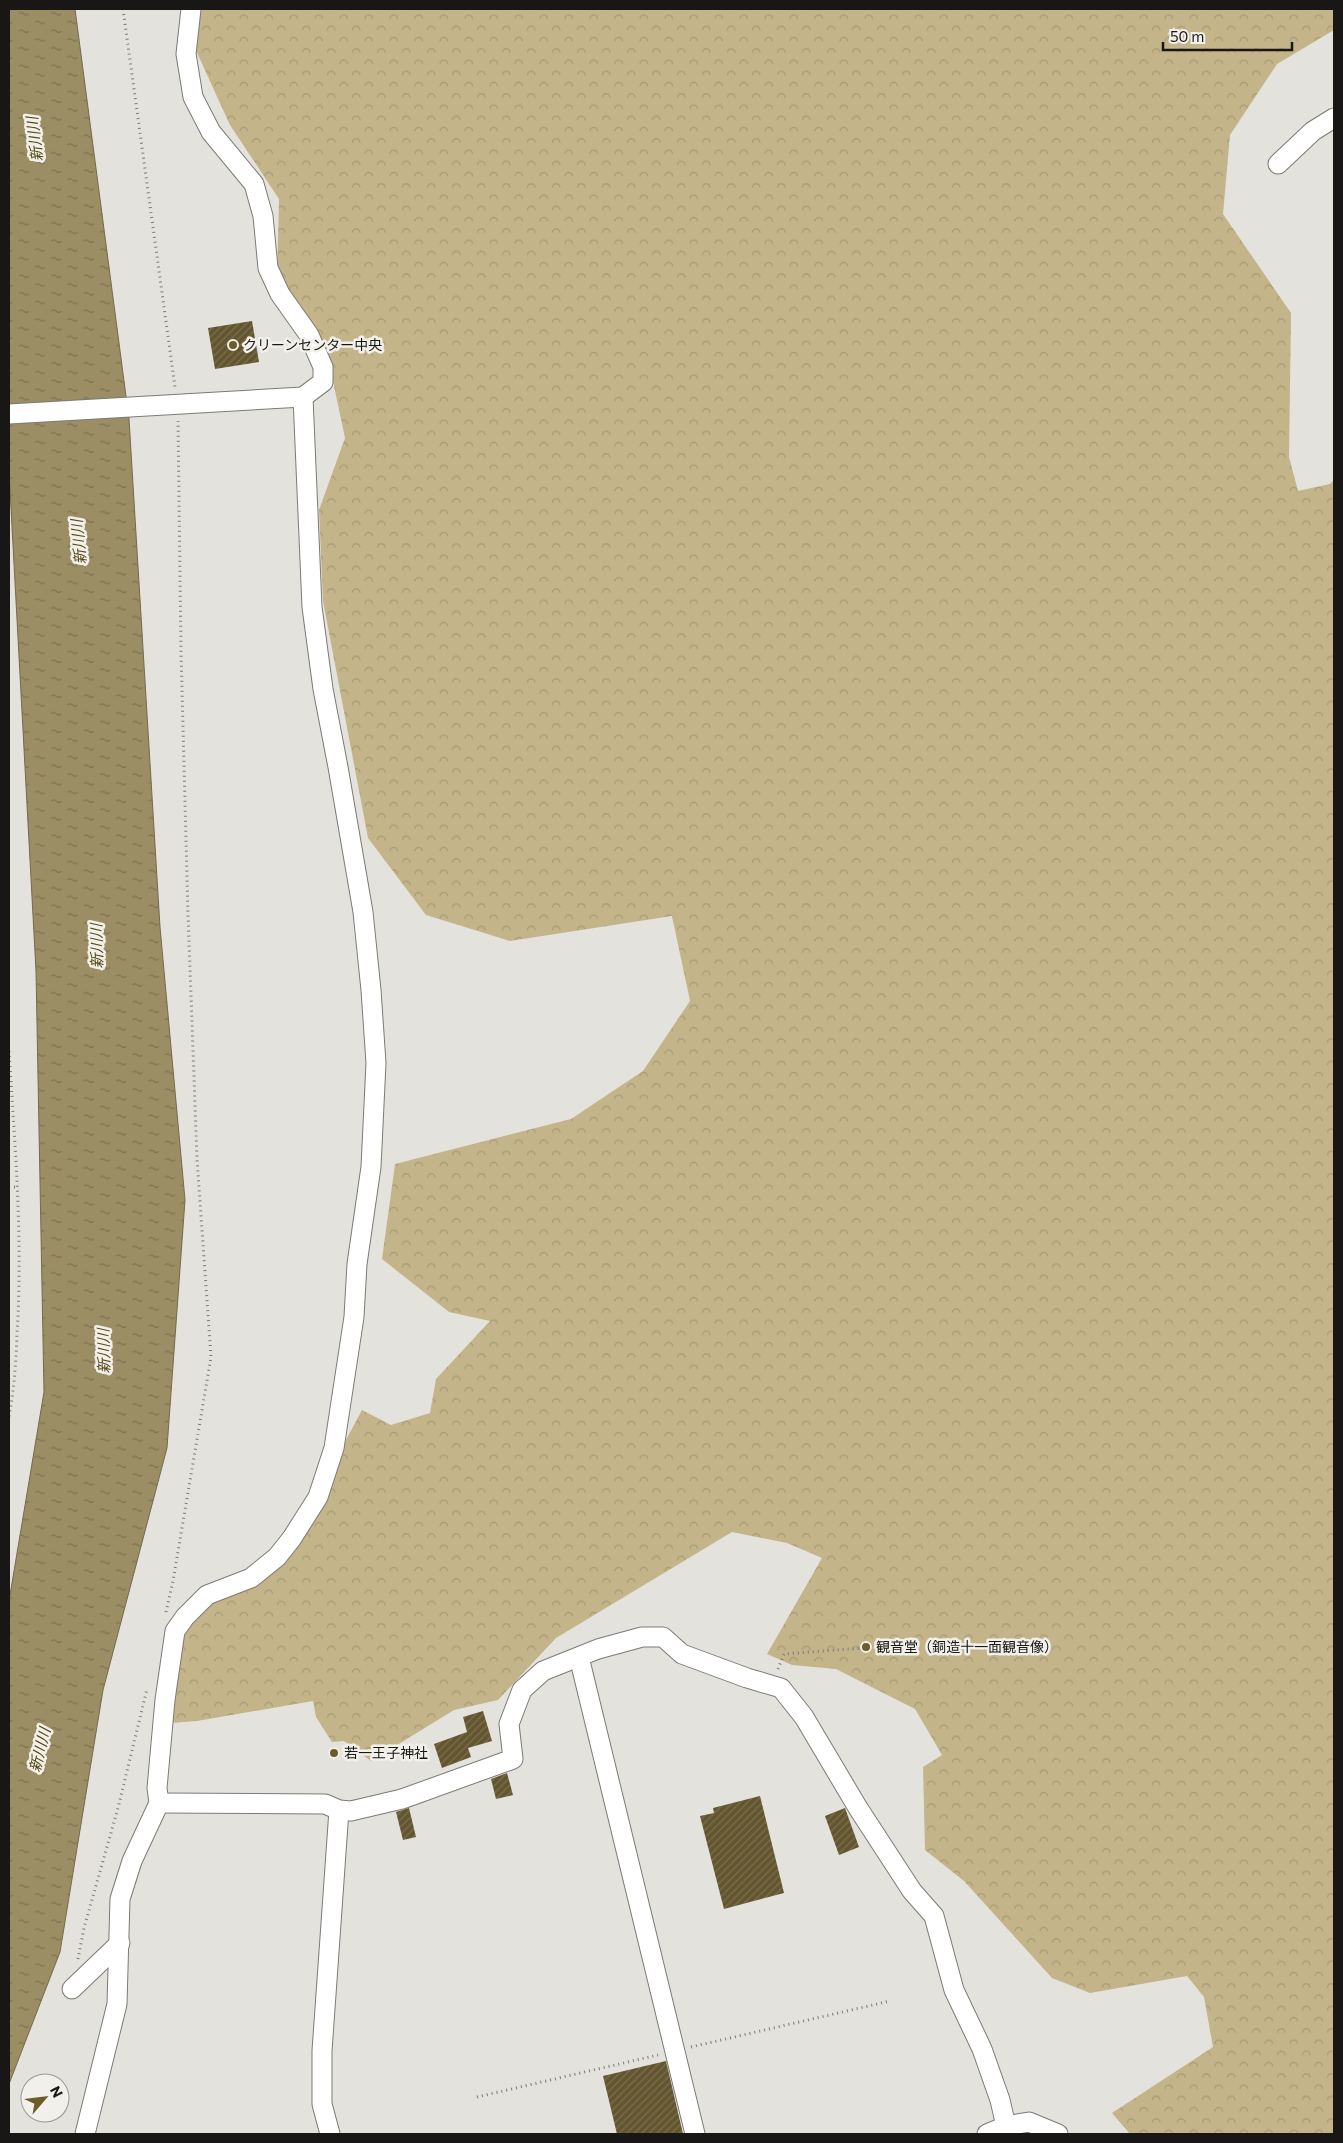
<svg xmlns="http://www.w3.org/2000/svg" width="1343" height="2143" font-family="Commissioner,'Noto Sans JP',sans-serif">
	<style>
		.forest { fill: url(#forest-crowns) }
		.water { fill: url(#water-ripples); stroke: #746a4c }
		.building { fill: url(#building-hatch) }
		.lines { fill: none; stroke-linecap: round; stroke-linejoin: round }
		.minor-casing { stroke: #7c7a75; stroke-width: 21 }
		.path { stroke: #7d7b77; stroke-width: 3; stroke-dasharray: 1 4; stroke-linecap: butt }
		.minor { stroke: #fff; stroke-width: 19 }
		.poi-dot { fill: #6d5c2a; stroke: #f2f0ea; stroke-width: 2 }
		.labels { text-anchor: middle; stroke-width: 5; stroke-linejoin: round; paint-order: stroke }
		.poi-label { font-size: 14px; fill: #181715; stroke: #f2f0ea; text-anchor: start }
		.water-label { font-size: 15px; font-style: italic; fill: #554612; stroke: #f2f0ea }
	</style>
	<defs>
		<pattern id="forest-crowns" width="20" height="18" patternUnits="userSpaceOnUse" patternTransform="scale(1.25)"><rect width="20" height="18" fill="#c3b48a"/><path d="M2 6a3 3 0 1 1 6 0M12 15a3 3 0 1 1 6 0" fill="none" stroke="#a79a76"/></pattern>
		<pattern id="water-ripples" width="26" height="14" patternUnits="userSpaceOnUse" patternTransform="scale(1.25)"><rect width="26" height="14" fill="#9b8d64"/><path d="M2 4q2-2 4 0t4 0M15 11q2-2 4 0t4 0" fill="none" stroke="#7d7251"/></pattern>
		<pattern id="building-hatch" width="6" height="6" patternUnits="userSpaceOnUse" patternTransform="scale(1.25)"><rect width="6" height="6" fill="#63562f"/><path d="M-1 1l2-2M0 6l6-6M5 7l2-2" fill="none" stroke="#796f52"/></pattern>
	</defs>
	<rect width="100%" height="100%" fill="#e4e2dc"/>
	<!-- forest -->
	<polygon class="forest" points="198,9 1334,9 1334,30 1277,64 1230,135 1223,214 1291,313 1289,457 1298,491 1330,484 1334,480 1334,2134 1130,2134 1112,2113 1213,2047 1204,1997 1187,1976 1090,1993 1052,1978 964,1881 925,1850 923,1767 942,1755 915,1709 836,1669 792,1665 767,1654 822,1558 787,1543 732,1532 556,1638 498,1700 454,1710 371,1761 344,1741 332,1742 316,1717 313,1701 197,1721 170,1723 177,1633 209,1598 292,1541 362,1410 391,1425 430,1413 436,1379 490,1321 449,1312 382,1259 395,1164 571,1119 643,1071 690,1001 672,916 510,941 426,915 368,838 323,601 319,510 345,438 327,353 277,282 279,199 230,125 193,44"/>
	<!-- water -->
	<polygon class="water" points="9,9 75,9 129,419 160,927 185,1200 167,1448 103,1690 60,1952 9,2084 9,1601 44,1392 36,971 9,471"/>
	<!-- building -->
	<g class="building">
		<polygon points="252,321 259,362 215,369 208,328"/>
		<polygon points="483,1711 492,1741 468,1748 471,1757 442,1768 434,1744 467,1732 463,1717"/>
		<polygon points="507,1773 513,1795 496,1799 491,1779"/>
		<polygon points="760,1796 784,1893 724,1909 700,1816 714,1813 713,1808"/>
		<polygon points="409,1808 416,1837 403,1840 396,1812"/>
		<polygon points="845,1808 859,1847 839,1855 825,1816"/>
		<polygon points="666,2061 683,2134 617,2134 603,2076"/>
	</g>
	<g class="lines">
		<!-- minor casing -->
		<g class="minor-casing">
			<g id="minor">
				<polyline points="1278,164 1313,131 1334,118"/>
				<polyline points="9,414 303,397 323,382 323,367 309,335 280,294 268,268 263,216 254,184 211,132 193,97 186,54 191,9"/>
				<polyline points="579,1657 695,2134"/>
				<polyline points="159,1803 325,1804 339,1810 351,1811 402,1799 513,1759 509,1724 522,1690 543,1671 598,1649 642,1637 663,1637 682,1654 747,1678 781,1688 804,1717 858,1808 912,1891 934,1916 954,1990 982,2049 1000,2100 1006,2126"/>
				<polyline points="72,1989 120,1943"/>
				<polyline points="85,2134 117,2004 120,1899 132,1861 159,1803 157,1788 165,1700 175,1631 185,1617 207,1595 251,1578 277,1557 292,1538 318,1497 334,1448 354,1317 357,1264 371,1167 376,1063 371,990 363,912 338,767 323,689 312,607 303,397"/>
				<polyline points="330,2134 322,2104 322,2051 339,1810"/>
				<polyline points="987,2134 1006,2126 1029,2122 1058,2134"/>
			</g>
		</g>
		<!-- path -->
		<g class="path">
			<polyline points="123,9 175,387"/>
			<path d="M 9,1051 C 15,1146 23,1239 17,1334 C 16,1362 14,1390 9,1417"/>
			<polyline points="9,1187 18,1187"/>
			<polyline points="166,1612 173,1581 211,1357 197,1159 188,914 181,652 178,421"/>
			<polyline points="778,1669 784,1654 863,1648"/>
			<polyline points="78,1959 84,1928 118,1808 147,1689"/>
			<polyline points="691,2047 890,2001"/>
			<polyline points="477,2097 658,2055"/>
		</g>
		<!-- minor -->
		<use href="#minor" class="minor"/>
	</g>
	<!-- markers -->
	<g class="poi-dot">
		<circle cx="233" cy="345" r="5"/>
		<circle cx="866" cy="1647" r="5"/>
		<circle cx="334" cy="1753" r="5"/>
	</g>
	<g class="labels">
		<!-- poi labels -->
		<g class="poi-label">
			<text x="243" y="350">クリーンセンター中央</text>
			<text x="876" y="1652">観音堂（銅造十一面観音像）</text>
			<text x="344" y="1758">若一王子神社</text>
		</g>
		<!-- water labels -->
		<g class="water-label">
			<text transform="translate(35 139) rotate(-97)" y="5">新川川</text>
			<text transform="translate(79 542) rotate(-95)" y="5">新川川</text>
			<text transform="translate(97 946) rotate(-91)" y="5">新川川</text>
			<text transform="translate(104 1351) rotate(-91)" y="5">新川川</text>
			<text transform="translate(40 1750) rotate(-76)" y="5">新川川</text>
		</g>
	</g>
	<!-- border -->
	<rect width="1343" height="2143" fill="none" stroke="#181715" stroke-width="20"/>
	<!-- north arrow -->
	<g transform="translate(45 2098) rotate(62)"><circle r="24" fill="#f2f0ea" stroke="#9b9995"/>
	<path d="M0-4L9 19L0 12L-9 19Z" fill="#6d5c2a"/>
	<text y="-8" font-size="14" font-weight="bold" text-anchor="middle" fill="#181715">N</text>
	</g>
	<!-- scale -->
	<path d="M1163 42v8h129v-8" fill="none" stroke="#181715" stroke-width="2.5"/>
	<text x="1170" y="42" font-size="15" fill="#181715" stroke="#f2f0ea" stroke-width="4" paint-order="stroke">50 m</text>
</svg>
